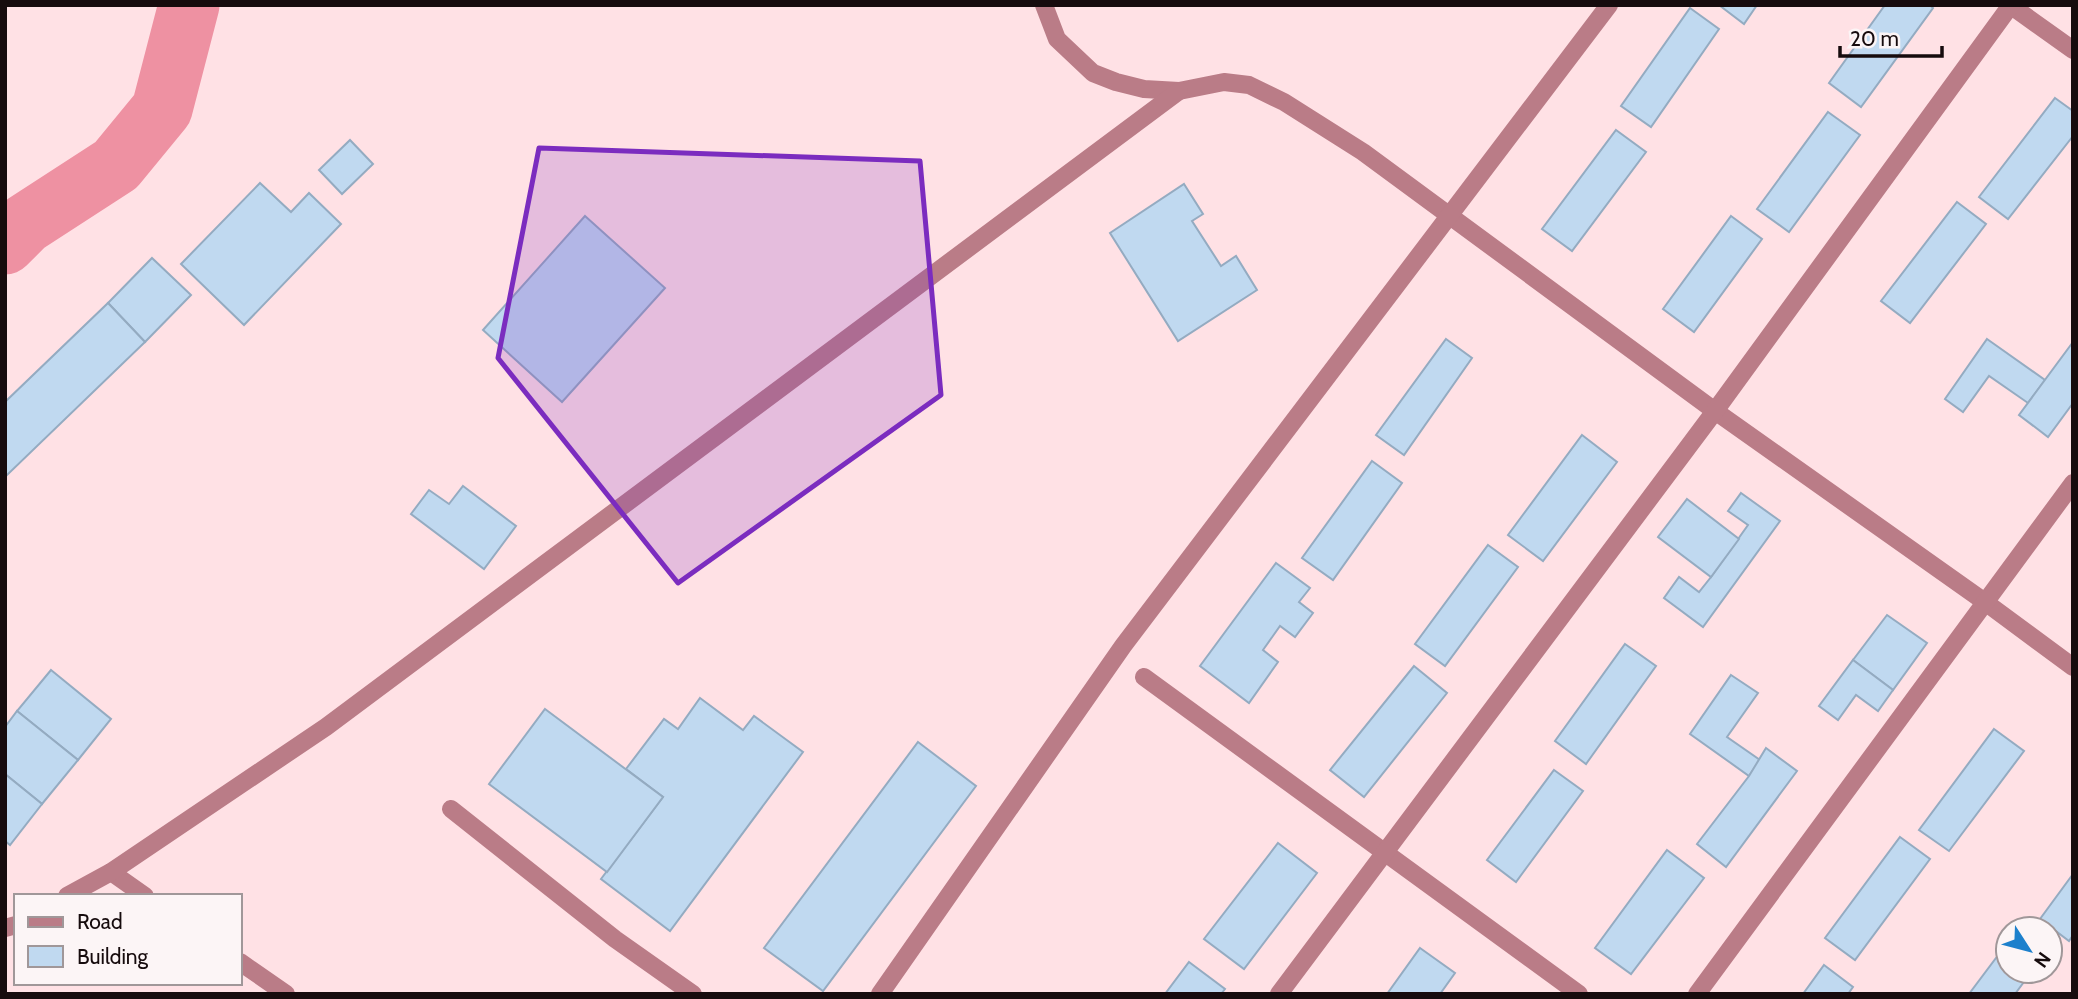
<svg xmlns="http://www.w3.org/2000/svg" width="2078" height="999" font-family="Cabin,sans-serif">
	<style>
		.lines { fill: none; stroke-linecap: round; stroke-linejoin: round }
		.river { stroke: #ee91a2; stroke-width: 61 }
		.building { fill: #c0d9f0; stroke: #94abc1; stroke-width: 2 }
		.minor { stroke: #ba7c87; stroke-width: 18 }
		.marked { fill: #7b2cbf; fill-opacity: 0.2; stroke: #7b2cbf; stroke-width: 5; stroke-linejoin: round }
	</style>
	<rect width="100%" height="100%" fill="#ffe1e5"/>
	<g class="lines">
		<!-- river -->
		<polyline class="river" points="5,244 25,224 116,165 162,109 189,5"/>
	</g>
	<!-- building -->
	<g class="building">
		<polygon points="1719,5 1757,5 1744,24"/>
		<polygon points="1885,5 1930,5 1933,8 1861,107 1829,83"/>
		<polygon points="1690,8 1719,29 1651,127 1621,106"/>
		<polygon points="2055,98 2073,111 2073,136 2008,219 1979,197"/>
		<polygon points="1828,112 1860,135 1789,232 1757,209"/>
		<polygon points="1616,130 1646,152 1572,251 1542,229"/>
		<polygon points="350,140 373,164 342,194 319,170"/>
		<polygon points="260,183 291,212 309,193 341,224 244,325 181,264"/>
		<polygon points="1184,184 1203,214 1192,221 1221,266 1236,256 1257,290 1178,341 1110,233"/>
		<polygon points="1957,202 1986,224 1910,323 1881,301"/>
		<polygon points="585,216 665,288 562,402 483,330"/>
		<polygon points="1731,216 1762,239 1694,332 1663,309"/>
		<polygon points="152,258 191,295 145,342 108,303"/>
		<polygon points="108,303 145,342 5,477 5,402"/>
		<polygon points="1446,339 1472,358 1404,455 1376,435"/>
		<polygon points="1987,339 2045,380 2028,403 1989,376 1963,412 1945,399"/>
		<polygon points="2073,342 2073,403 2048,437 2019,415"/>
		<polygon points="1582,435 1617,462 1543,561 1508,535"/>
		<polygon points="1372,461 1402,483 1333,580 1302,558"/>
		<polygon points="463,486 516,526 484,569 411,514 429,490 449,504"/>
		<polygon points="1741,493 1780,521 1703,627 1664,598 1679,577 1699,592 1711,577 1748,525 1728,511"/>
		<polygon points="1687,499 1739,539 1711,577 1658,537"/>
		<polygon points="1488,545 1518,567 1445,666 1415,644"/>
		<polygon points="1276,563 1310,588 1299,602 1313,613 1295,637 1280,626 1263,650 1278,662 1249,703 1200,666"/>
		<polygon points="1887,615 1927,643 1893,690 1853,660"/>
		<polygon points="1625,644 1656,666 1586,764 1555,741"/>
		<polygon points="1853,660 1893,690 1878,711 1856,695 1838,720 1819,706"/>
		<polygon points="1414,666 1447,693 1364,797 1330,770"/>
		<polygon points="51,670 111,719 78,760 17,711"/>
		<polygon points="1731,675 1758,693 1727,737 1760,760 1749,776 1690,734"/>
		<polygon points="700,698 743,730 754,716 803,752 670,931 601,879 663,797 626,769 664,719 678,729"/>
		<polygon points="545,709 663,797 607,872 489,784"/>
		<polygon points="17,711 78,760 42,804 5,774 5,727"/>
		<polygon points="1994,729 2024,751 1949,851 1919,830"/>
		<polygon points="918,742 976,786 823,991 764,948"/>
		<polygon points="1766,748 1797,771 1726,867 1697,844 1749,776"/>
		<polygon points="1554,770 1583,791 1516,882 1487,860"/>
		<polygon points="5,774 42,804 10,845 5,841"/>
		<polygon points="1900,837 1930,859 1855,960 1825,938"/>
		<polygon points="1278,843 1317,873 1244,969 1204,939"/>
		<polygon points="1667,850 1704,878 1631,974 1595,948"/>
		<polygon points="2073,874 2073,935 2069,941 2040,919"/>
		<polygon points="2008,942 2008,971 2032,971 2015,994 1969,994"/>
		<polygon points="1420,948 1455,973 1440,994 1387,994"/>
		<polygon points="1189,962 1225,989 1221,994 1165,994"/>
		<polygon points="1824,965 1853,987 1848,994 1803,994"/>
	</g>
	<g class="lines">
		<!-- minor -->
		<g class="minor">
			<polyline points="1044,5 1057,39 1093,73 1116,82 1144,89 1179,91 1224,82 1249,85 1284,102 1363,152 1715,411 1985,602 2073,667"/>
			<polyline points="2010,5 2073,50"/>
			<polyline points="1144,677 1579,994"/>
			<polyline points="451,809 615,939 693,994"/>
			<polyline points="111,872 145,896"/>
			<polyline points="67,896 111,872 326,727 1179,91"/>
			<polyline points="5,928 16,925"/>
			<polyline points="240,962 286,994"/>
			<polyline points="880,994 1123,646 1609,5"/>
			<polyline points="1279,994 1715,411 2011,5"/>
			<polyline points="1697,994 2073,483"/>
		</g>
	</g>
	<!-- marked area -->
	<path class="marked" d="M 539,148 L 920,161 L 941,395 L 678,583 L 498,358 Z"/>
	<!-- border -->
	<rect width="2078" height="999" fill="none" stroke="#160b0d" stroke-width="14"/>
	<!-- legend -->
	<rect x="14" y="894" width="228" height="91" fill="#fcf5f6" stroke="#a09799" stroke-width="2"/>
	<rect x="28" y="917" width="35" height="10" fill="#ba7c87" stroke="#a09799" stroke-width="2"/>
	<text x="77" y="929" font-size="21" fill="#160b0d">Road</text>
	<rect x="28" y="946" width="35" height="21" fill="#c0d9f0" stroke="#a09799" stroke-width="2"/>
	<text x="77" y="964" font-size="21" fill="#160b0d">Building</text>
	<!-- north arrow -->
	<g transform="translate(2029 950) rotate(126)"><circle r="33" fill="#fcf5f6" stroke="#a09799" stroke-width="2"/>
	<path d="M0-5L12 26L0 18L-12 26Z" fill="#1d80cc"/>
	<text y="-10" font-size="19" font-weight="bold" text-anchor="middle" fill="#160b0d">N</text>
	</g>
	<!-- scale -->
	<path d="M1840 46v10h102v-10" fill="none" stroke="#160b0d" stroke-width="3.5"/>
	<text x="1850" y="46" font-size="21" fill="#160b0d" stroke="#fcf5f6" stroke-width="5" paint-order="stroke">20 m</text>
</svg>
